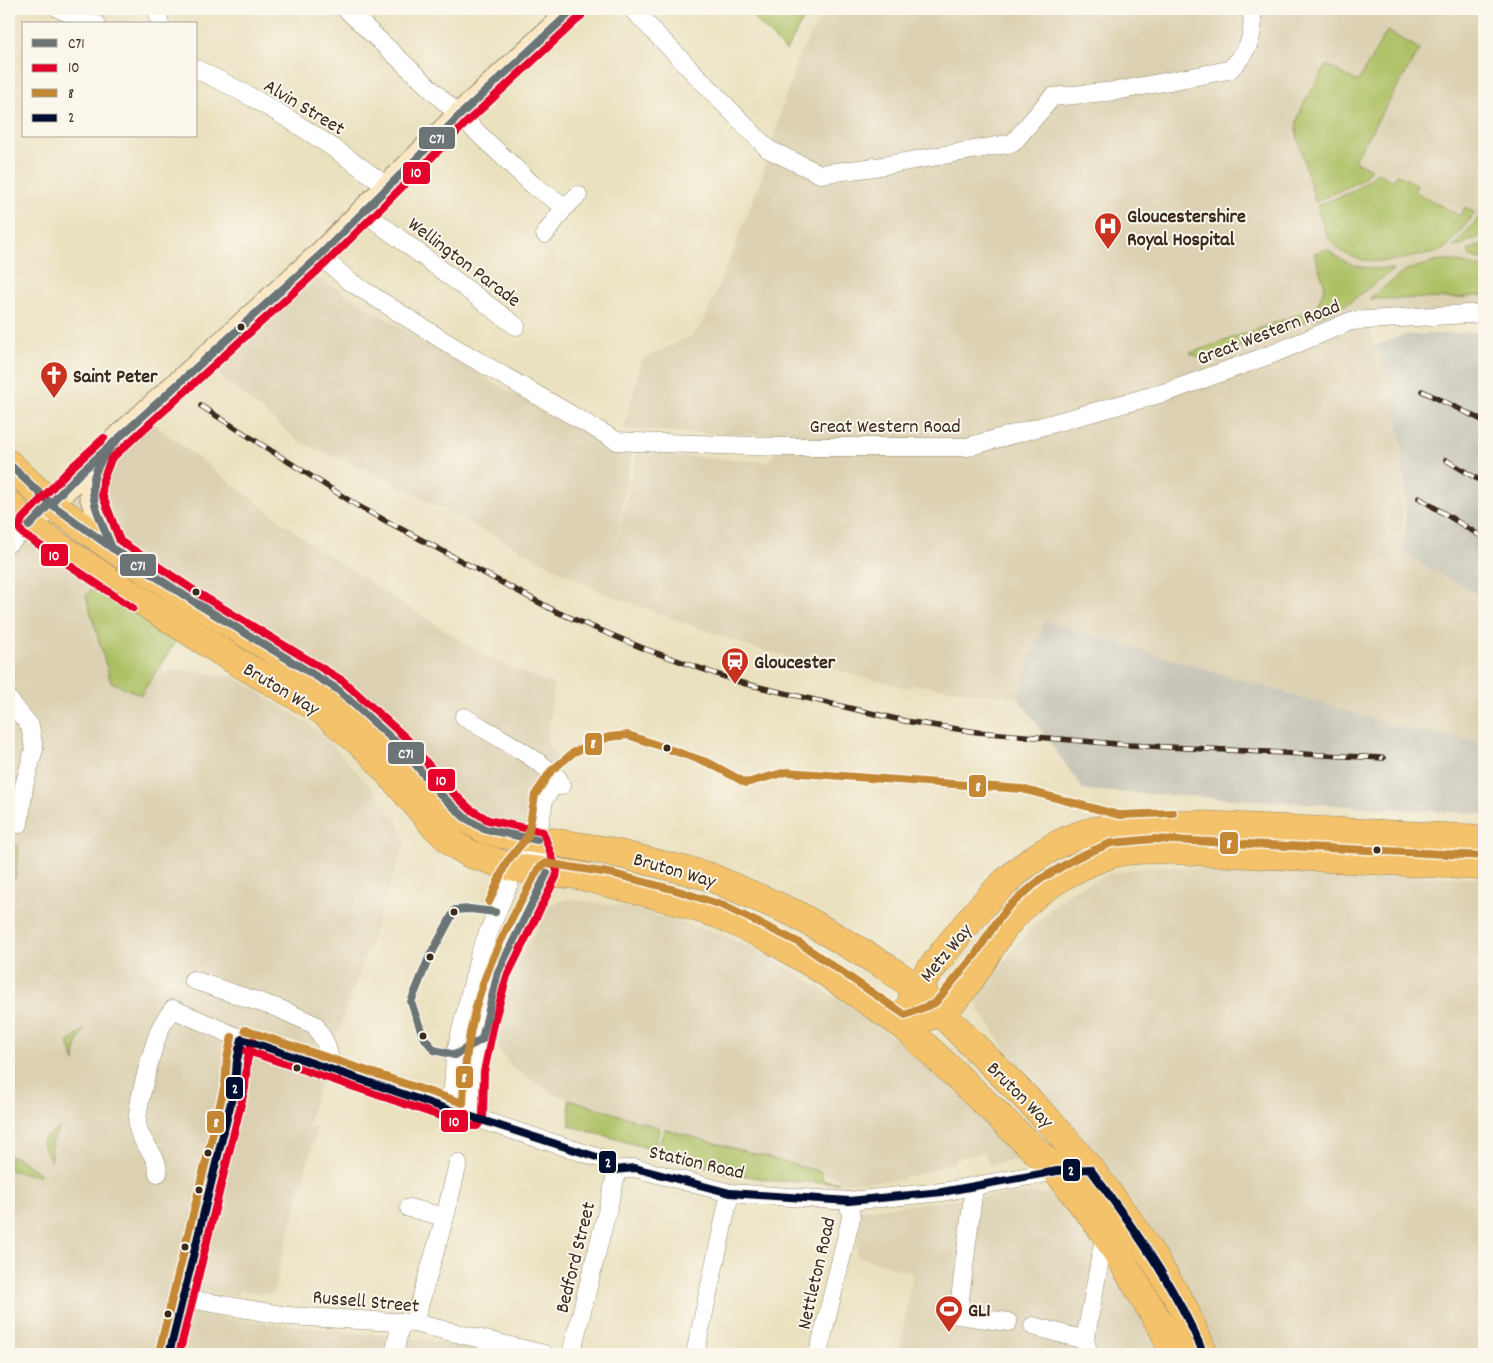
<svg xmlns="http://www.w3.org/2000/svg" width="1493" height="1363" font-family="Dekko,sans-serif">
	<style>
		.built { fill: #dbd0b1 }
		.industrial { fill: #c7c5b8 }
		.green { fill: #acc064; stroke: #747541 }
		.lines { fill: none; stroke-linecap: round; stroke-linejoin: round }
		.minor-casing { stroke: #92866e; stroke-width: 19 }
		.secondary-casing { stroke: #92866e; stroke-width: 27 }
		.primary-casing { stroke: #92866e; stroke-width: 29 }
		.minor { stroke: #fff; stroke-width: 18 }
		.secondary { stroke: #fae7c3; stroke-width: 25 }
		.primary { stroke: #f3c26a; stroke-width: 28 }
		.rail-casing { stroke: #3b2a1e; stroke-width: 5.5 }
		.rail { stroke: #fbf7ec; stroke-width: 4; stroke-dasharray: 11; stroke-linecap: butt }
		.bus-1-casing { stroke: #fbf7ec; stroke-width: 11 }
		.bus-2-casing { stroke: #fbf7ec; stroke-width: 11 }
		.bus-3-casing { stroke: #fbf7ec; stroke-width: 11 }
		.bus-4-casing { stroke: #fbf7ec; stroke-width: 11 }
		.bus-1 { stroke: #6c7476; stroke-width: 8 }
		.bus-2 { stroke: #e4002b; stroke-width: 8 }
		.bus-3 { stroke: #c48834; stroke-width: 8 }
		.bus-4 { stroke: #000e31; stroke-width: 8 }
		.bus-dot { fill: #3b2a1e; stroke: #fbf7ec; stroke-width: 2 }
		.labels { text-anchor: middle; stroke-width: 4; stroke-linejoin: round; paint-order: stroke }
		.street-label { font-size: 20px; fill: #3b2a1e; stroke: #fbf7ec }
		.poi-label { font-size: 20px; font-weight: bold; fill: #3b2a1e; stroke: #fbf7ec; text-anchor: start }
		.line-badge { stroke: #fbf7ec; stroke-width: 2 }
		.badge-label { font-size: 14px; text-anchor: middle; font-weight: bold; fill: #fff }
	</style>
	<rect width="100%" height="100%" fill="#fbf7ec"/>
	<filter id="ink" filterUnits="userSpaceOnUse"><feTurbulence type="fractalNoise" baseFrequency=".02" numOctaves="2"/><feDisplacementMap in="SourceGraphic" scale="10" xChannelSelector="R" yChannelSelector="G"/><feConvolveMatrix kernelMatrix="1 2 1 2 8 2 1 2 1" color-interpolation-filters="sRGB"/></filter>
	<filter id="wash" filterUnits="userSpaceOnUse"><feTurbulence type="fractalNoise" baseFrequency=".0096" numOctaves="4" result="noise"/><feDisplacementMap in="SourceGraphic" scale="20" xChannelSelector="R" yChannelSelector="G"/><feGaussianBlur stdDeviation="1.12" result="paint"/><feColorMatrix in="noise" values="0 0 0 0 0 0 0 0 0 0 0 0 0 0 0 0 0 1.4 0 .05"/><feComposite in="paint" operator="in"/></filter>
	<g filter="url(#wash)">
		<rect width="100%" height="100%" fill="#eae1bf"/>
		<!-- built -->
		<g class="built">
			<polygon points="825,9 1484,9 1484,313 1365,319 1391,382 1402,446 1403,552 1484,594 1484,742 1404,728 1044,621 1018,698 911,684 907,688 754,648 599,591 370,471 300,442 218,374 247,340 318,278 501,387 614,448 632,451 615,549 637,453 768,462 781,447 770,435 624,430 642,359 692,336 706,317 758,188 796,62"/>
			<polygon points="143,416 315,547 488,658 554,685 546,741 558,762 558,778 537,840 501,834 400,746 51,504"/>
			<polygon points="9,509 184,629 162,662 163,673 178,669 235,677 319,731 376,793 398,823 406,840 315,1098 308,1126 317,1128 273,1292 268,1294 238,1290 237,1296 201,1290 197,1312 224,1318 458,1344 502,1354 9,1354"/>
			<polygon points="1151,866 1484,878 1484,1346 1482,1346 1482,1354 1216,1354 1186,1285 1158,1240 1101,1161 1055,1106 1015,1064 978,1008 976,998 1030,928 1070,892 1105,875"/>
			<polygon points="568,899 620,906 682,923 722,935 761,952 868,1018 904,1046 973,1107 1024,1158 989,1165 984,1152 958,1158 952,1163 913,1176 904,1176 904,1180 840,1183 839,1177 664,1129 554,1094 513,1068 500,1052 495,1037 504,989 549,905"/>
			<polygon points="1054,1193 1067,1200 1117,1266 1167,1354 899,1354 913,1273 856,1256 860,1210 1000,1195"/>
		</g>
		<!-- industrial -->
		<g class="industrial">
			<polygon points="1484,332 1484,598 1400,552 1406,523 1402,446 1391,382 1376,345 1405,335"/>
			<polygon points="1044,621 1404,728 1484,742 1484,814 1084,790 1018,698"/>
		</g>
		<!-- green -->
		<g class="green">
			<polygon points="745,9 809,9 786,51"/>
			<path d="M 1387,31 L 1420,49 L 1354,160 L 1371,169 L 1362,180 L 1315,202 L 1296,130 C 1297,107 1316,85 1327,65 L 1358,82 Z"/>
			<path d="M 1377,172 L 1393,181 L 1397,174 L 1417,185 L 1414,191 L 1460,216 L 1465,207 L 1475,213 C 1465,224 1456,239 1445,248 C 1438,254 1421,255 1412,257 C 1384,263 1351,266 1331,241 C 1323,231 1320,217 1317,205 C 1339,198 1361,190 1377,172 Z"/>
			<polygon points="1481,215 1484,217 1484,235 1453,248"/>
			<polygon points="1484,243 1484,260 1470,256 1468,251"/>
			<path d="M 1327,249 C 1349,268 1366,269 1394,269 L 1343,307 L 1206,360 L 1190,353 L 1316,308 L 1325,286 L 1314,253 Z"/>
			<polygon points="1438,261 1454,261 1484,268 1484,295 1457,298 1369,299 1406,270"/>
			<polygon points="102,576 184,629 141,695 111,682 86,596"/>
			<polygon points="9,840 15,843 19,848 15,879 9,877"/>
			<polygon points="84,1029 76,1046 75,1062 68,1043"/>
			<polygon points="569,1099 660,1128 654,1150 570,1126"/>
			<polygon points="60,1127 51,1142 51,1162 42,1143 43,1139"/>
			<polygon points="664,1129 821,1172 823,1180 840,1183 774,1181 720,1171 657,1151"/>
			<polygon points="9,1155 23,1161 40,1174 39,1176 9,1170"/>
		</g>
	</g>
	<g filter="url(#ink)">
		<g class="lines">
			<!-- minor casing -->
			<g class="minor-casing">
				<g id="minor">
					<polyline points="59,9 96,24"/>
					<polyline points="157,9 160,24"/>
					<polyline points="346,9 533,185 565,207"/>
					<path d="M 632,9 L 768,149 L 820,174 L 875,167 L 1013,143 L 1052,97 L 1116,91 L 1229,70 C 1248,54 1256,33 1251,9"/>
					<path d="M 196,69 C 263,100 328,142 386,186"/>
					<polyline points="364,212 516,326"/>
					<polyline points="545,234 565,207 578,195"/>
					<polyline points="320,255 349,281 452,346 617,441 635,442 781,447 967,447 1170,391 1275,353 1351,321 1484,313"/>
					<polyline points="9,543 29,526"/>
					<polyline points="9,700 30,726 34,749 24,786 19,824 9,822"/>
					<path d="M 464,717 C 488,732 550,763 562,785 L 560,786"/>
					<polyline points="193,980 280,1009 315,1025 326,1044 333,1070"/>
					<polyline points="444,1108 453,1089 455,1055 480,953 515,868 537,840"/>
					<polyline points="473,1117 474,1071 485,1017 498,972 547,873 537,840 544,800 558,778"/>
					<path d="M 158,1173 C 157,1152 142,1146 138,1128 C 134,1111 153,1047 160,1029 C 163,1022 168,1016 173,1009 L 237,1037 L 444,1108 L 606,1160 L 615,1170 L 635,1168 L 730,1193 L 849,1201 L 942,1192 L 1063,1170"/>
					<polyline points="974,1187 958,1315 1008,1322"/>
					<polyline points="409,1208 445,1217"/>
					<polyline points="183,1298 287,1316 414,1323 544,1354"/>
					<polyline points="414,1323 445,1217 458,1163"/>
					<polyline points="1033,1326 1085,1340"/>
					<polyline points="169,1354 235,1086 237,1060 242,1039"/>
					<polyline points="394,1354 401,1322"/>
					<polyline points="571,1354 615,1180 615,1170"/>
					<polyline points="695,1354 730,1193"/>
					<polyline points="818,1354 851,1218 849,1201"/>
					<polyline points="1089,1354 1085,1340 1105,1233"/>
				</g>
			</g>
			<!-- secondary casing -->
			<g class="secondary-casing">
				<g id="secondary">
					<polyline points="102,453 93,478 92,496 112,548"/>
					<polyline points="29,526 78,475 320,255 459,116 574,9"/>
				</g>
			</g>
			<!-- primary casing -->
			<g class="primary-casing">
				<g id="primary">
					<polyline points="9,464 51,504 112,548 196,603 337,689 400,746 440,794 464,817 484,829 501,834 603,850 708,876 796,914 885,966 916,988 1052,1124 1090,1169 1128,1219 1154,1259 1182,1305 1204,1354"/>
					<polyline points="9,504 29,526 102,576 239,663 321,710 370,751 434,825 454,844 470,854 515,868 577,875 663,897 720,915 773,940 824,971 904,1026 1057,1171 1105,1233 1163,1329 1174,1354"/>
					<path d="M 910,1006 L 916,988 C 960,933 1005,864 1074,837 C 1101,827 1131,825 1160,823 L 1484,839"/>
					<path d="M 924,1018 C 930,1016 937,1014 942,1011 C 968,990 984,956 1003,929 C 1028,894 1072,867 1112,854 C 1125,850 1140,850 1153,849 L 1484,866"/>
				</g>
			</g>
			<!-- minor -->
			<use href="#minor" class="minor"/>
			<!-- secondary -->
			<use href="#secondary" class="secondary"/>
			<!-- primary -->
			<use href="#primary" class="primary"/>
			<!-- rail casing -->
			<g class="rail-casing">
				<g id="rail">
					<polyline points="1422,391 1484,421"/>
					<polyline points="201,406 358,506 557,612 645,649 742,683 905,721 977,732 1129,745 1383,758"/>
					<polyline points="1446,460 1484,483"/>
					<polyline points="1419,498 1484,538"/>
				</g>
			</g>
			<!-- rail -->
			<use href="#rail" class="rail"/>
			<!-- bus-1 casing -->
			<g class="bus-1-casing">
				<g id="bus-1">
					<polyline points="9,464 51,504 112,548 196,603 337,689 400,746 440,794 464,817 484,829 537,840"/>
					<polyline points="29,526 78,475 320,255 459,116 574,9"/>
					<path d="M 112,548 C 93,501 78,481 118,439"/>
					<polyline points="482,1039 455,1055 434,1050 423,1036 411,1002 428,960 455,910 470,909 495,912"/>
					<polyline points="482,1039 498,972 547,873"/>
				</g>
			</g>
			<!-- bus-2 casing -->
			<g class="bus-2-casing">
				<g id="bus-2">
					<polyline points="104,438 71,468 22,519 19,528 23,534 133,608"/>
					<polyline points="239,1048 470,1126 477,1126 483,1118 484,1072 495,1019 507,976 556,877 557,871 543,832 488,820 470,809 447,787 407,739 343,681 201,595 120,541 102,494 103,480 111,459 327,262 466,123 581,16"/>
					<polyline points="179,1354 245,1088 247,1062 252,1041"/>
				</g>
			</g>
			<!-- bus-3 casing -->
			<g class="bus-3-casing">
				<g id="bus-3">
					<polyline points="489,902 506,863 528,836 535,795 551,771 574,752 609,737 628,735 709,763 746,783 786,772 1022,789 1119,815 1173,813"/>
					<path d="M 245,1030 L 463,1103 C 464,1058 472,1010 489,968 C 502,934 522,901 538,869 L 546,863 L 614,874 L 679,891 L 724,906 L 798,942 L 905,1015 L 935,1003 L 975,955 L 996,923 L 1008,907 L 1041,879 L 1078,857 L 1111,843 L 1154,839 L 1484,856"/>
					<polyline points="159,1352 225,1084 227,1058 232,1037"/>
				</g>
			</g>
			<!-- bus-4 casing -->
			<g class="bus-4-casing">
				<path id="bus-4" d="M 169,1354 L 235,1086 L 237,1060 L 242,1039 L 444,1108 L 606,1160 L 615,1170 L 635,1168 L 730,1193 L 849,1201 L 942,1192 L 1057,1171 L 1090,1169 C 1134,1228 1175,1286 1204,1354"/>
			</g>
			<!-- bus-1 -->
			<use href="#bus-1" class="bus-1"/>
			<!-- bus-2 -->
			<use href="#bus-2" class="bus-2"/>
			<!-- bus-3 -->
			<use href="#bus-3" class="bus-3"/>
			<!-- bus-4 -->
			<use href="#bus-4" class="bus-4"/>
		</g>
	</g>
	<!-- icons -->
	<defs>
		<g id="hospital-pin" transform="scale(1.4375)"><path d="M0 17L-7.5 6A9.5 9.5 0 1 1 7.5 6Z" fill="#c8321e" stroke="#fbf7ec"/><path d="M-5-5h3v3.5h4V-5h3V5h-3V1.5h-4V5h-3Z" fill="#fff"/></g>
		<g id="church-pin" transform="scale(1.4375)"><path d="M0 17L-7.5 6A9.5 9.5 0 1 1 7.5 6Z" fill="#c8321e" stroke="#fbf7ec"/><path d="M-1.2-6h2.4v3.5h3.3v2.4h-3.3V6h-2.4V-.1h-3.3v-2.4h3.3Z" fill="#fff"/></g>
		<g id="station-pin" transform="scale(1.4375)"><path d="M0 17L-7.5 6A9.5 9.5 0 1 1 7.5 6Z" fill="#c8321e" stroke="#fbf7ec"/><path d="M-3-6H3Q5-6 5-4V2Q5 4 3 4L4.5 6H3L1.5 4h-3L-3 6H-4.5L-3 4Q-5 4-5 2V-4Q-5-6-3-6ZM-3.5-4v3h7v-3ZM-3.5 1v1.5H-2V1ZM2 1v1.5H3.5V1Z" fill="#fff"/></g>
		<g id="stadium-pin" transform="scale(1.4375)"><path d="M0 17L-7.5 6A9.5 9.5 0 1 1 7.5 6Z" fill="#c8321e" stroke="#fbf7ec"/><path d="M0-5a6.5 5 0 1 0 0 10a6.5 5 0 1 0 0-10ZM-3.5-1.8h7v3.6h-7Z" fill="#fff"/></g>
	</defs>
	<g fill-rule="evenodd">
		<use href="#hospital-pin" x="1108" y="226"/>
		<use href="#church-pin" x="54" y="375"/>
		<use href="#station-pin" x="735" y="661"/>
		<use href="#stadium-pin" x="949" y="1309"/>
	</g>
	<!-- markers -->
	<g class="bus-dot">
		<circle cx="241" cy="327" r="4.5"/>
		<circle cx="196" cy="592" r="4.5"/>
		<circle cx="667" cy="748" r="4.5"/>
		<circle cx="1377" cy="850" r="4.5"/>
		<circle cx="454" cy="912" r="4.5"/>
		<circle cx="430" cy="957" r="4.5"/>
		<circle cx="423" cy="1036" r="4.5"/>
		<circle cx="297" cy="1068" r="4.5"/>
		<circle cx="208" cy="1153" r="4.5"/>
		<circle cx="199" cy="1190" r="4.5"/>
		<circle cx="185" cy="1247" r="4.5"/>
		<circle cx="168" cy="1314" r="4.5"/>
	</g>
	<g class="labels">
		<!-- street labels -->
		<g class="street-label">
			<text transform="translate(305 106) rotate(31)" y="7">Alvin Street</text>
			<text transform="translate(465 261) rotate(37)" y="7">Wellington Parade</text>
			<text transform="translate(1268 331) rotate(-21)" y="7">Great Western Road</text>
			<text x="885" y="432">Great Western Road</text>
			<text transform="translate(282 688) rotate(31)" y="7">Bruton Way</text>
			<text transform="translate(675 869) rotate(16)" y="7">Bruton Way</text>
			<text transform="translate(945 952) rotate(-50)" y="7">Metz Way</text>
			<text transform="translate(1021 1094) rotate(45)" y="7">Bruton Way</text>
			<text transform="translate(697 1161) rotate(13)" y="7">Station Road</text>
			<text transform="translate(574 1257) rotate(-76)" y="7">Bedford Street</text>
			<text transform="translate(815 1273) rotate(-77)" y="7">Nettleton Road</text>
			<text transform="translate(366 1300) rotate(5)" y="7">Russell Street</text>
		</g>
		<!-- poi labels -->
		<g class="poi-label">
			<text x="1127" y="222">Gloucestershire<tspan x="1127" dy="23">Royal Hospital</tspan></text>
			<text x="73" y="382">Saint Peter</text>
			<text x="754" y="668">Gloucester</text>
			<text x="968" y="1316">GL1</text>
		</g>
	</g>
	<g class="line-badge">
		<rect x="418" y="126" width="38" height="24" rx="5" fill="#6c7476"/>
		<rect x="402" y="161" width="29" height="24" rx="5" fill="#e4002b"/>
		<rect x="40" y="543" width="29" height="24" rx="5" fill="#e4002b"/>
		<rect x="119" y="553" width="38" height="24" rx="5" fill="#6c7476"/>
		<rect x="584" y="732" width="19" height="24" rx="5" fill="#c48834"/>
		<rect x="387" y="741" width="38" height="24" rx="5" fill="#6c7476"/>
		<rect x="427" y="768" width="29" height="24" rx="5" fill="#e4002b"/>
		<rect x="968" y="774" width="19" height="24" rx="5" fill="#c48834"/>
		<rect x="1219" y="831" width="20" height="24" rx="5" fill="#c48834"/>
		<rect x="455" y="1065" width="19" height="24" rx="5" fill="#c48834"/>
		<rect x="225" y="1076" width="19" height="24" rx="5" fill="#000e31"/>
		<rect x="440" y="1109" width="29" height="24" rx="5" fill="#e4002b"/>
		<rect x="206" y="1110" width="19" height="24" rx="5" fill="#c48834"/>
		<rect x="598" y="1150" width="19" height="24" rx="5" fill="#000e31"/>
		<rect x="1062" y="1158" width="19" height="24" rx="5" fill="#000e31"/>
	</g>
	<g class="badge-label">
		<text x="437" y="143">C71</text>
		<text x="416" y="177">10</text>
		<text x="54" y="560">10</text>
		<text x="138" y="570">C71</text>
		<text x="593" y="748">8</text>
		<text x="406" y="758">C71</text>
		<text x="441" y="785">10</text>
		<text x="978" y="791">8</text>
		<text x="1229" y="848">8</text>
		<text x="464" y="1082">8</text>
		<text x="235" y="1093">2</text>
		<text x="454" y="1126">10</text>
		<text x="216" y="1127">8</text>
		<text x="608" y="1167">2</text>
		<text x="1071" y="1175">2</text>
	</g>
	<!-- margin -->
	<rect width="1493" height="1363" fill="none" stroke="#fbf7ec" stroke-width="30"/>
	<!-- legend -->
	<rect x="22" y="22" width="175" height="115" fill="#fbf7ec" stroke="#aea59a"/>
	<rect x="32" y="39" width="25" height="8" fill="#6c7476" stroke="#aea59a"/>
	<text x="68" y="48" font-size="15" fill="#3b2a1e">C71</text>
	<rect x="32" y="64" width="25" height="8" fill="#e4002b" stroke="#aea59a"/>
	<text x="68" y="72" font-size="15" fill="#3b2a1e">10</text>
	<rect x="32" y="89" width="25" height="8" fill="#c48834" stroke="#aea59a"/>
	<text x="68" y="98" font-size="15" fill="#3b2a1e">8</text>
	<rect x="32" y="114" width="25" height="8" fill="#000e31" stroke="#aea59a"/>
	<text x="68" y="122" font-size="15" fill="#3b2a1e">2</text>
</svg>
